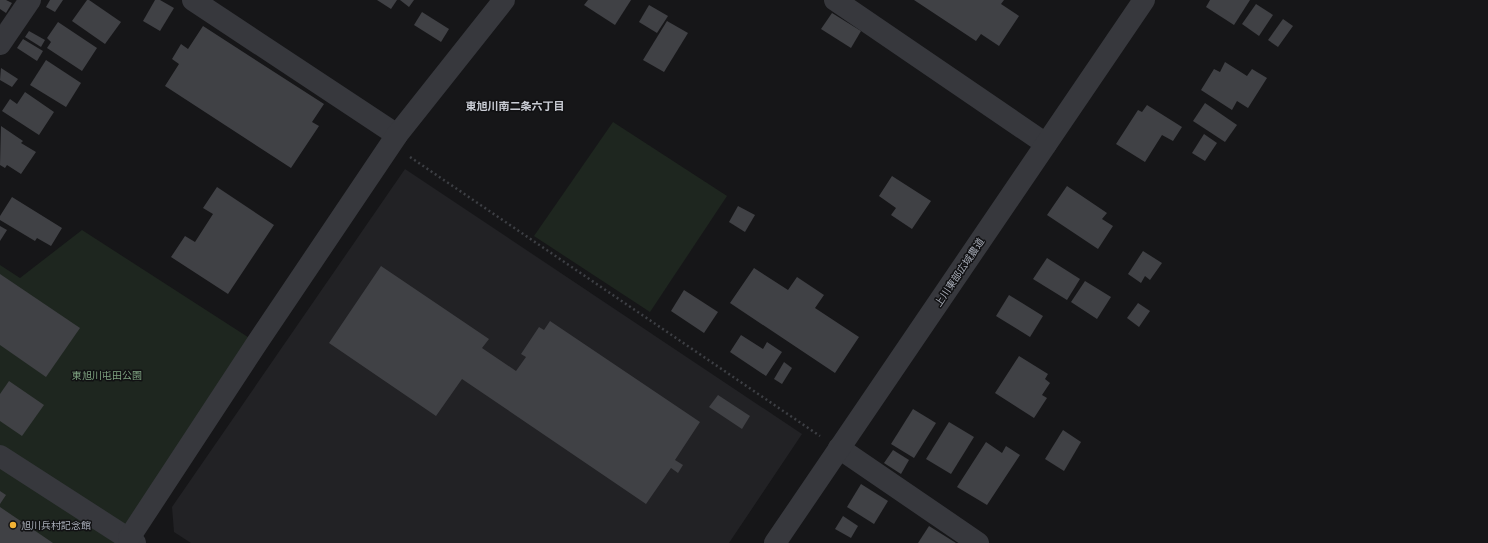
<svg xmlns="http://www.w3.org/2000/svg" width="1488" height="543" font-family="Figtree,'Noto Sans JP',sans-serif">
	<style>
		.built { fill: #222225 }
		.green { fill: #1e261f }
		.building { fill: #404145 }
		.lines { fill: none; stroke-linecap: round; stroke-linejoin: round }
		.path { stroke: #3d3f44; stroke-width: 2.5; stroke-dasharray: 2 3; stroke-linecap: butt }
		.minor { stroke: #37383d; stroke-width: 22 }
		.poi-dot { fill: #f2b134; stroke: #111113; stroke-width: 1.5 }
		.labels { text-anchor: middle; stroke-width: 3; stroke-linejoin: round; paint-order: stroke }
		.street-label { font-size: 10px; fill: #a8adb8; stroke: #111113 }
		.park-label { font-size: 10px; fill: #7fa381; stroke: #111113 }
		.poi-label { font-size: 10px; fill: #a8adb8; stroke: #111113; text-anchor: start }
		.neighbourhood-label { font-size: 11px; font-weight: bold; fill: #c9ccd4; stroke: #111113 }
	</style>
	<rect width="100%" height="100%" fill="#161618"/>
	<!-- built -->
	<polygon class="built" points="405,169 802,434 729,543 191,543 174,532 172,507"/>
	<!-- green -->
	<g class="green">
		<polygon points="613,122 727,196 650,312 534,236"/>
		<polygon points="82,230 257,343 135,543 0,543 0,265 20,278"/>
	</g>
	<!-- building -->
	<g class="building">
		<polygon points="0,0 6,0 12,3 6,13 0,9"/>
		<polygon points="50,0 63,0 55,12 46,7"/>
		<polygon points="87,0 89,0 121,22 105,44 72,21"/>
		<polygon points="155,0 160,0 174,8 160,31 143,21"/>
		<polygon points="377,0 397,0 391,9"/>
		<polygon points="400,0 414,0 409,7"/>
		<polygon points="588,0 631,0 615,25 584,5"/>
		<polygon points="914,0 1004,0 1001,4 1019,16 999,46 981,34 976,41"/>
		<polygon points="1210,0 1250,0 1234,25 1206,7"/>
		<polygon points="1256,4 1273,15 1259,36 1242,24"/>
		<polygon points="649,5 668,16 657,33 639,22"/>
		<polygon points="422,12 449,29 441,42 414,25"/>
		<polygon points="832,13 861,31 851,48 821,29"/>
		<polygon points="1283,19 1293,26 1278,47 1268,40"/>
		<polygon points="667,21 688,33 664,72 643,60"/>
		<polygon points="58,22 97,48 82,71 47,48 51,42 47,38"/>
		<polygon points="203,26 324,104 312,122 319,126 291,168 165,86 179,64 172,59 181,44 188,49"/>
		<polygon points="29,31 45,40 41,47 25,37"/>
		<polygon points="23,39 43,51 37,61 17,48"/>
		<polygon points="46,60 81,83 66,107 30,85"/>
		<polygon points="1225,62 1247,76 1252,69 1267,78 1248,108 1237,101 1232,110 1201,90 1214,69 1220,72"/>
		<polygon points="1,68 18,79 12,87 0,80"/>
		<polygon points="25,92 54,112 39,135 2,111 10,99 17,104"/>
		<polygon points="1205,103 1237,125 1225,142 1193,121"/>
		<polygon points="1147,105 1182,127 1173,141 1162,135 1145,162 1116,144 1138,110 1142,112"/>
		<polygon points="1,126 23,141 21,143 36,152 21,174 7,165 5,168 0,165"/>
		<polygon points="1204,134 1217,143 1205,161 1192,153"/>
		<polygon points="892,176 931,201 912,229 891,215 896,208 879,196"/>
		<polygon points="1067,186 1107,213 1102,219 1113,226 1098,249 1047,215"/>
		<polygon points="217,187 274,225 228,294 171,257 185,236 195,242 213,214 203,208"/>
		<polygon points="12,197 62,228 51,246 37,238 35,241 0,220 0,216"/>
		<polygon points="738,206 755,215 745,232 729,222"/>
		<polygon points="0,226 7,230 0,241"/>
		<polygon points="1143,251 1162,263 1150,280 1145,276 1141,283 1128,274"/>
		<polygon points="1047,258 1080,279 1067,300 1033,279"/>
		<polygon points="381,266 489,339 482,348 516,371 526,357 521,354 539,327 544,330 550,321 700,422 675,460 683,465 678,473 671,468 646,504 462,379 436,416 329,343"/>
		<polygon points="754,268 788,290 797,277 824,295 815,308 859,337 835,373 730,303"/>
		<polygon points="0,274 80,328 46,377 0,345"/>
		<polygon points="1085,281 1111,297 1097,319 1071,302"/>
		<polygon points="684,290 718,312 704,333 671,311"/>
		<polygon points="1009,295 1043,316 1030,337 996,316"/>
		<polygon points="1138,303 1150,311 1139,327 1127,318"/>
		<polygon points="741,335 763,349 767,342 782,352 766,376 730,352"/>
		<polygon points="1019,356 1048,374 1045,379 1050,383 1042,395 1047,398 1034,418 995,393"/>
		<polygon points="784,362 792,368 782,384 774,379"/>
		<polygon points="9,381 44,405 22,436 0,421 0,394"/>
		<polygon points="718,395 750,416 742,429 709,407"/>
		<polygon points="913,409 936,423 914,458 891,444"/>
		<polygon points="949,422 974,437 951,474 926,459"/>
		<polygon points="1063,430 1081,442 1064,471 1045,459"/>
		<polygon points="986,442 1002,453 1006,446 1020,455 987,505 957,487"/>
		<polygon points="893,450 909,460 901,474 884,463"/>
		<polygon points="861,484 888,501 874,524 847,507"/>
		<polygon points="0,491 6,495 0,504"/>
		<polygon points="0,507 53,543 0,543"/>
		<polygon points="843,516 858,526 851,538 835,529"/>
		<polygon points="929,526 956,543 918,543"/>
	</g>
	<g class="lines">
		<!-- path -->
		<polyline class="path" points="410,157 820,436"/>
		<!-- minor -->
		<g class="minor">
			<polyline points="193,0 397,135"/>
			<polyline points="835,0 1046,144"/>
			<polyline points="0,44 30,0"/>
			<polyline points="839,448 978,543"/>
			<polyline points="0,456 135,543"/>
			<polyline points="129,538 257,343 397,135 504,0"/>
			<polyline points="775,543 1144,0"/>
		</g>
	</g>
	<!-- markers -->
	<circle class="poi-dot" cx="13" cy="525" r="4"/>
	<g class="labels">
		<!-- street labels -->
		<g class="street-label">
			<text transform="translate(959 272) rotate(-56)" y="4">上川東部広域農道</text>
		</g>
		<!-- park labels -->
		<g class="park-label">
			<text x="107" y="379">東旭川屯田公園</text>
		</g>
		<!-- poi labels -->
		<g class="poi-label">
			<text x="21" y="529">旭川兵村記念館</text>
		</g>
		<!-- neighbourhood labels -->
		<g class="neighbourhood-label">
			<text x="515" y="110">東旭川南二条六丁目</text>
		</g>
	</g>
</svg>
